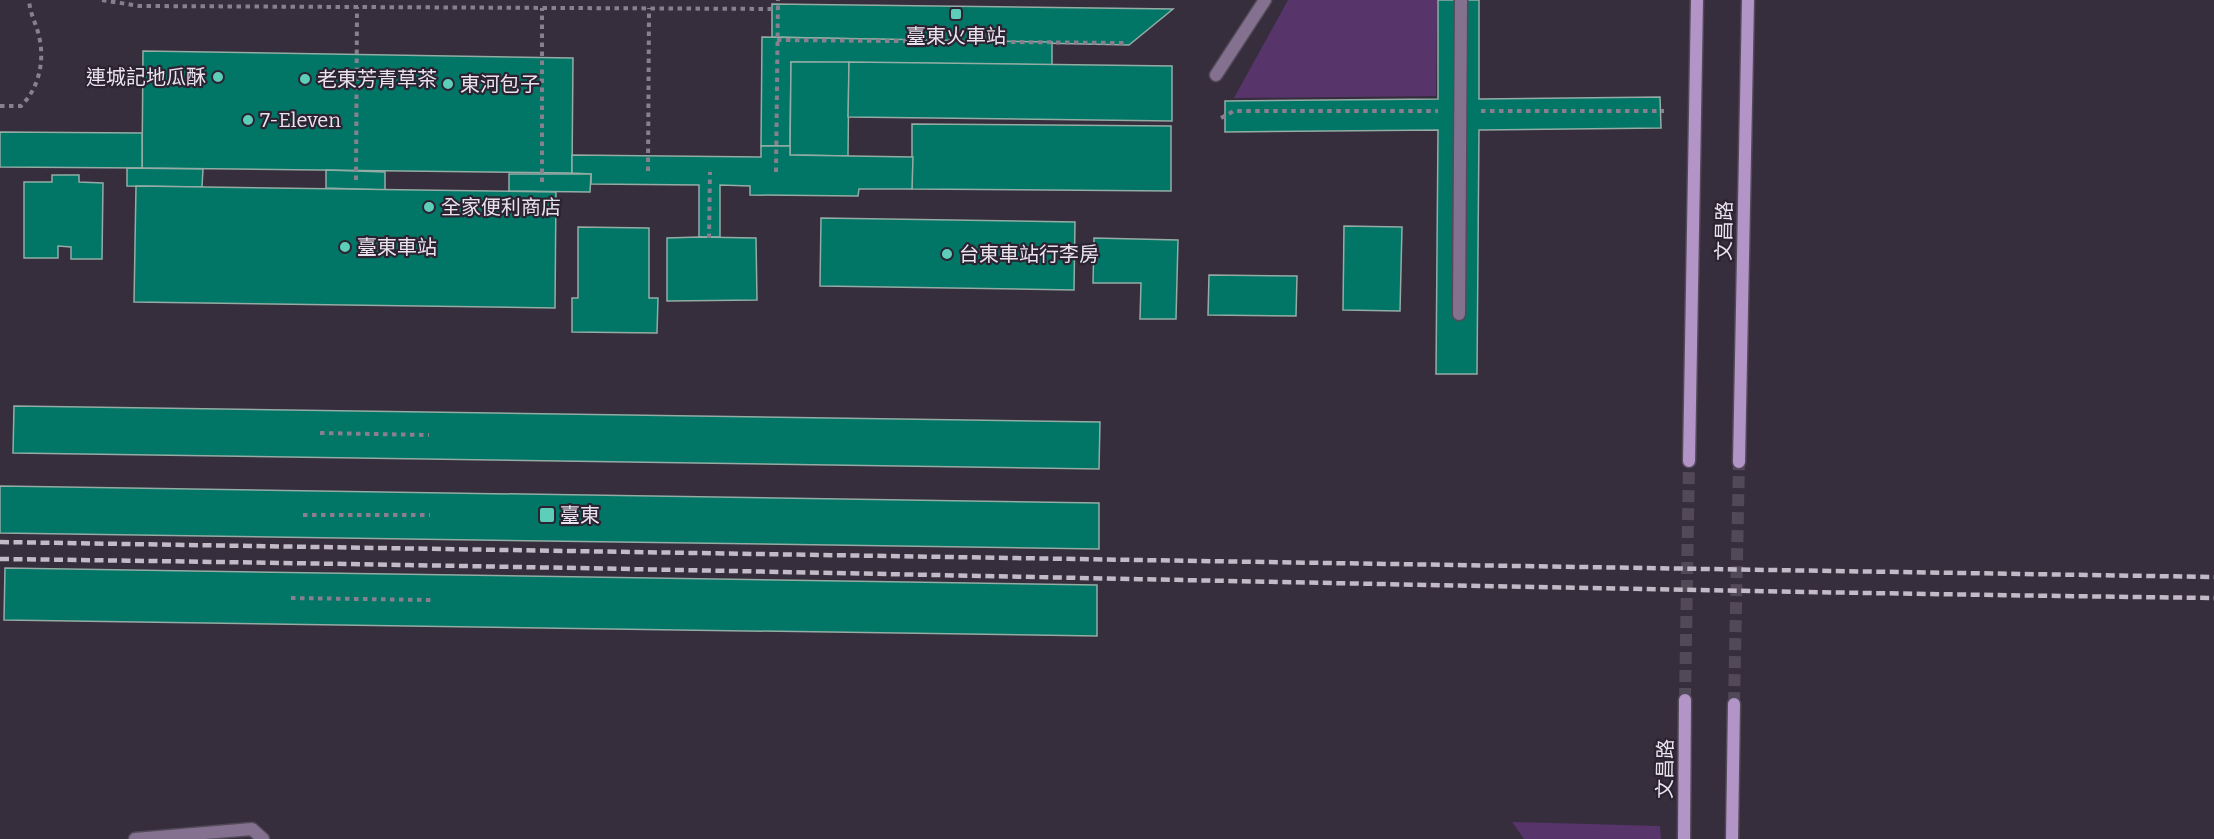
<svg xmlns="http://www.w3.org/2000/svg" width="2214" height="839" font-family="Bitter,'Noto Sans TC',serif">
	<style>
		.green { fill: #57356b }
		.building { fill: #017666; stroke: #93ada6; stroke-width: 1.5 }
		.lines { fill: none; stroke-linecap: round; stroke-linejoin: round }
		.secondary-tunnel { stroke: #514858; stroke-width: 12; stroke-dasharray: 12 6; stroke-linecap: butt }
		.lane-casing { stroke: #534a59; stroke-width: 15 }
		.street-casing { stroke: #534a59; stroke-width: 15 }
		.secondary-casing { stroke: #534a59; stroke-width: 15 }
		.path { stroke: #88808e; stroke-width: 4; stroke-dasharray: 4.5 4.5; stroke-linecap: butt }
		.lane { stroke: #847190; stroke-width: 12 }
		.street { stroke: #847190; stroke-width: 12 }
		.secondary { stroke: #b294c6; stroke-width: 12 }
		.rail { stroke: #c2bac7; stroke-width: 4.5; stroke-dasharray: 9 4.5; stroke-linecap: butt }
		.poi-dot { fill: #5dceb9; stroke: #2c2332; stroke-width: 2 }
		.labels { text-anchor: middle; stroke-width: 4.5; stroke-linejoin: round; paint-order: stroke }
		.poi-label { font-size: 20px; fill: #eae3ee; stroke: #2c2332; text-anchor: start }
		.street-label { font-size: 20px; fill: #eae3ee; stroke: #2c2332 }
	</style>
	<rect width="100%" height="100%" fill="#362d3d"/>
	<!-- green -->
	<g class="green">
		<polygon points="1288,0 1437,0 1436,96 1234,98"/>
		<polygon points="1512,822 1660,826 1661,839 1524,839"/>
	</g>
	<!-- building -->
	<g class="building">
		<polygon points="1438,0 1479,0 1479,99 1660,97 1661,128 1479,130 1477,374 1436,374 1438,130 1225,132 1225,101 1438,99"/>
		<polygon points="772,4 1173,9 1129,45 772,37"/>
		<polygon points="762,37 1052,42 1052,65 791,62 790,146 761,146"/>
		<polygon points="143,51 573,58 572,173 142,168"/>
		<polygon points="791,62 849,62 848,156 790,155"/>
		<polygon points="849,62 1172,66 1172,121 848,117"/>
		<polygon points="912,124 1171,126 1171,191 912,189"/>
		<polygon points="0,132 142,133 142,168 0,167"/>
		<polygon points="761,146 790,146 790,155 913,157 912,189 859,189 858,196 750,195 750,186 720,185 720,237 699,237 699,185 591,184 591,174 572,173 572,155 761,157"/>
		<polygon points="127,168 203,169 202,187 127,186"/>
		<polygon points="326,170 385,172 385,190 326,188"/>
		<polygon points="509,174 591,174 590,192 509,191"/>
		<polygon points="52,175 79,175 79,182 103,183 102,259 71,259 71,247 58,246 58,258 24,258 24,182 52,182"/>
		<polygon points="136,186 556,192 555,308 134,302"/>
		<polygon points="821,218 1075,222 1074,290 820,286"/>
		<polygon points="1344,226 1402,227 1400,311 1343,310"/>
		<polygon points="578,227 649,228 649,298 658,298 657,333 572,332 572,298 578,298"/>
		<polygon points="699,237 756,238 757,300 667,301 667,238"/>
		<polygon points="1094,238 1178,240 1176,319 1140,319 1141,283 1093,283"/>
		<polygon points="1209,275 1297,276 1296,316 1208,315"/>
		<polygon points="14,406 1100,422 1099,469 13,453"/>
		<polygon points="0,486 1099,503 1099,549 0,533"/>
		<polygon points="5,568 1097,585 1097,636 4,620"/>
	</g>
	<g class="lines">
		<!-- secondary-tunnel -->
		<g class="secondary-tunnel">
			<polyline points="1685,700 1689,461"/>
			<polyline points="1734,704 1739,462"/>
		</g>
		<!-- lane casing -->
		<g class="lane-casing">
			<g id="lane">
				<polyline points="1459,314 1461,0"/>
				<polyline points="135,839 252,829 263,839"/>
			</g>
		</g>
		<!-- street casing -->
		<g class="street-casing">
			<polyline id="street" points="1216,75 1265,0"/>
		</g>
		<!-- secondary casing -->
		<g class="secondary-casing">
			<g id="secondary">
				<polyline points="1689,461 1697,0"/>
				<polyline points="1739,462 1748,0"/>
				<polyline points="1684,839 1685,700"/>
				<polyline points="1732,839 1734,704"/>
			</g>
		</g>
		<!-- path -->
		<g class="path">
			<polyline points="102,0 139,6 777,9"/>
			<polyline points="777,40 1124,43"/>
			<path d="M 0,106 L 21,106 C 39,88 45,61 39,36 C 36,23 30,14 29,0"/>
			<polyline points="1481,111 1664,111"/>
			<polyline points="1221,118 1234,111 1438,111"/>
			<polyline points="648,171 649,8"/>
			<polyline points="776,172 778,0"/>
			<polyline points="356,180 357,7"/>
			<polyline points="542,182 542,8"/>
			<polyline points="709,238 710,172"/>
			<polyline points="320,433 429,435"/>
			<polyline points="303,515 430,515"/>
			<polyline points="291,598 433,600"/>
		</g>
		<!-- lane -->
		<use href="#lane" class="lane"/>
		<!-- street -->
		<use href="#street" class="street"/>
		<!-- secondary -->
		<use href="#secondary" class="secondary"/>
		<!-- rail -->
		<g class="rail">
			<polyline points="0,542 2214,577"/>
			<path d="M 0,559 C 738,568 1476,589 2214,598"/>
		</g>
	</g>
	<!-- markers -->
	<g class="poi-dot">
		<rect x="950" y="8" width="12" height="12" rx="3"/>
		<circle cx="218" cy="77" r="6"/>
		<circle cx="305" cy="79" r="6"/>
		<circle cx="448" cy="84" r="6"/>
		<circle cx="248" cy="120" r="6"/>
		<circle cx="429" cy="207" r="6"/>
		<circle cx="345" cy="247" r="6"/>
		<circle cx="947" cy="254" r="6"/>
		<rect x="539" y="507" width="16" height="16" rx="3"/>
	</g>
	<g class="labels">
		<!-- poi labels -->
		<g class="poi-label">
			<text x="956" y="43" text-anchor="middle">臺東火車站</text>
			<text x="206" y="84" text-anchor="end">連城記地瓜酥</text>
			<text x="317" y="86">老東芳青草茶</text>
			<text x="460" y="91">東河包子</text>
			<text x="260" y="127">7-Eleven</text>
			<text x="441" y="214">全家便利商店</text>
			<text x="357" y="254">臺東車站</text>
			<text x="959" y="261">台東車站行李房</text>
			<text x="560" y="522">臺東</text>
		</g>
		<!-- street labels -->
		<g class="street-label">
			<text transform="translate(1724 231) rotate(-89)" y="7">文昌路</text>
			<text transform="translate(1665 769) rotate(-89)" y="7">文昌路</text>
		</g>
	</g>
</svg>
